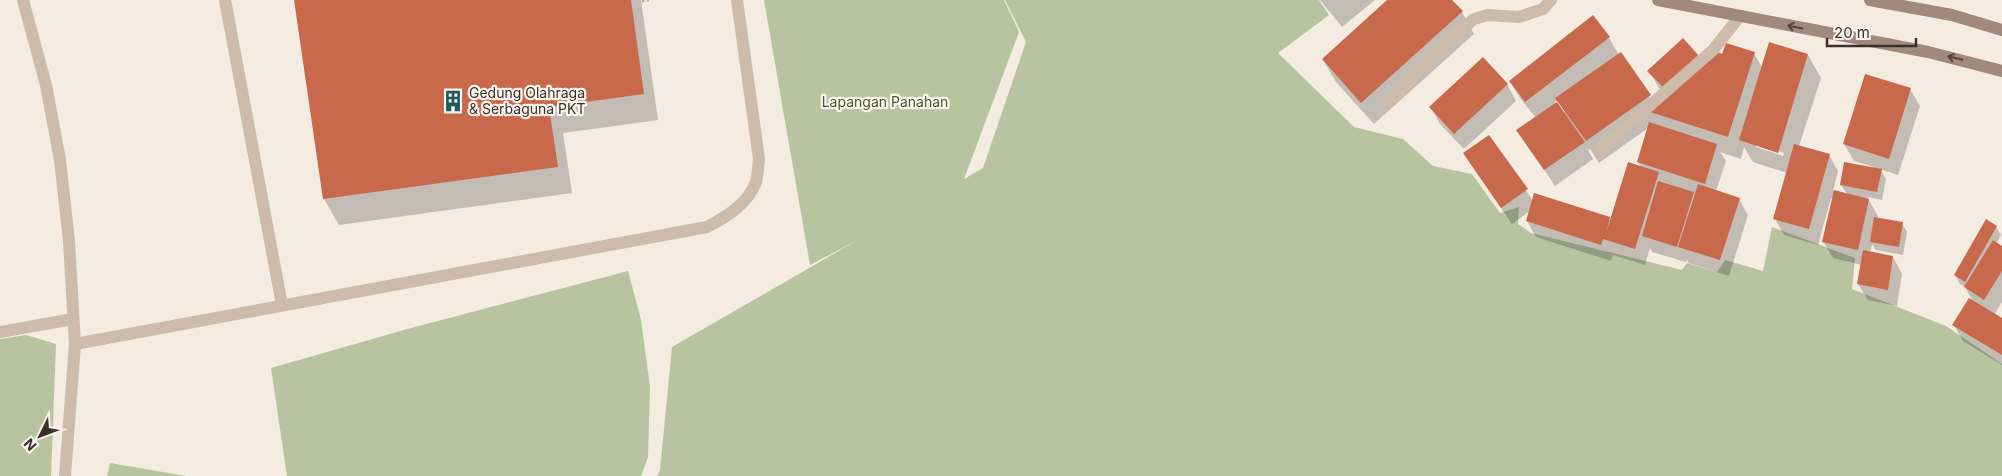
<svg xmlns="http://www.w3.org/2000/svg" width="2002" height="476" font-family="Inter,sans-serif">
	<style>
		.green { fill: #b8c4a0 }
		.shadow { fill: #0003; fill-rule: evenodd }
		.building { fill: #c8694b }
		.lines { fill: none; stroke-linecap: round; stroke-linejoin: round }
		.path { stroke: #b9a596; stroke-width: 3; stroke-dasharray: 2.5 2.5; stroke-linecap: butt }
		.service { stroke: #cdbbac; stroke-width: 12 }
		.minor { stroke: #cdbbac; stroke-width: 12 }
		.secondary { stroke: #a18a7d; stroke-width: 12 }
		.oneway { stroke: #544640 }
		.labels { text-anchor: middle; stroke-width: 4.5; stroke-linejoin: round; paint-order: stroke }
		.poi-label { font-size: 14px; fill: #3b302b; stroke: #fbf5ee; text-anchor: start }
		.park-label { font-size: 14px; fill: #4a5a2e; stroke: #fbf5ee }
	</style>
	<rect width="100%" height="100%" fill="#f4ebe1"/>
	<!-- green -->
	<g class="green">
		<polygon points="764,0 1004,0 1019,32 964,179 983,168 1026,42 1005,0 1319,0 1329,15 1278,53 1354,127 1403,139 1433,166 1472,174 1500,213 1519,207 1518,224 1531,233 1682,270 1687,263 1717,272 1725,260 1763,271 1772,227 1855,258 1852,289 1946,326 2002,364 2002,476 657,476 660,470 672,347 856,241 810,265"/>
		<polygon points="628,271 641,320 650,387 648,457 641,476 287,476 271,368 411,328"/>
		<polygon points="26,335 56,344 51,476 0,476 0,339"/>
		<polygon points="110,463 186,476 107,476"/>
	</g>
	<!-- shadow -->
	<g class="shadow">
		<polygon points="295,0 641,0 658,120 563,133 572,193 339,225 324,199"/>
		<polygon points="1320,0 1375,0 1342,27"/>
		<polygon points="1389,0 1451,0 1462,12 1474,34 1374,124 1336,82 1323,60"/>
		<path d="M 1609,38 L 1619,55 L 1620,54 L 1655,106 L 1666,96 L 1659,88 L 1649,71 L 1698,56 L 1754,53 L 1762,68 L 1808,55 L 1821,78 L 1799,146 L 1829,155 L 1838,171 L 1833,191 L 1847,194 L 1841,185 L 1874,167 L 1854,161 L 1844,144 L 1910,89 L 1920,106 L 1898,175 L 1880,169 L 1886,179 L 1882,200 L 1867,197 L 1878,216 L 1878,219 L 1902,223 L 1907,232 L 1903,255 L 1876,250 L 1872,244 L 1870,253 L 1893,257 L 1902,274 L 1897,306 L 1868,300 L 1858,284 L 1862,265 L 1833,258 L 1823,241 L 1833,199 L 1831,198 L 1818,245 L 1784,235 L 1775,219 L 1787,173 L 1753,162 L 1744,147 L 1741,159 L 1720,152 L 1726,161 L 1716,191 L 1739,199 L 1748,215 L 1729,276 L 1689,263 L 1687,260 L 1686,262 L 1652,252 L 1650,248 L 1645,265 L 1613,255 L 1611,261 L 1536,237 L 1527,221 L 1530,211 L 1512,224 L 1464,154 L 1489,136 L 1533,201 L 1535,195 L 1611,219 L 1642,168 L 1638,162 L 1648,128 L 1599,163 L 1590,149 L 1588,150 L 1593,159 L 1555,186 L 1518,130 L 1536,118 L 1520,98 L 1510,81 ZM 1558,100 L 1565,112 L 1563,113 L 1555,102 ZM 1756,144 L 1784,153 L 1783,156 L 1756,147 Z"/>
		<polygon points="1507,84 1516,101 1464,149 1440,124 1431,107"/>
		<polygon points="1996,227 2001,235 1996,244 2002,247 2002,302 1994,315 2002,320 2002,365 1963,341 1954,325 1974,303 1965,287 1960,284 1955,275"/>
	</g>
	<!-- building -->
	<g class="building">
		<polygon points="294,0 631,0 644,94 549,107 558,167 323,199"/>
		<polygon points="1387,0 1452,0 1463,11 1361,103 1322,59"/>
		<polygon points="1593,15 1610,37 1525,102 1509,81"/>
		<polygon points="1683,38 1699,56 1664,88 1647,71"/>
		<polygon points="1769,42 1808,54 1778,153 1739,140"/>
		<polygon points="1726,43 1755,52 1728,137 1647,111 1716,51 1722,54"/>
		<polygon points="1621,52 1651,95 1586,141 1555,98"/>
		<polygon points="1483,57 1508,84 1454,134 1429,107"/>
		<polygon points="1865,74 1911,88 1889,159 1843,144"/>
		<polygon points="1557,102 1585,142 1544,170 1516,130"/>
		<polygon points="1649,122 1717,144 1705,184 1637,162"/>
		<polygon points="1489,135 1528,189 1501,208 1463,153"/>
		<polygon points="1794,144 1830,154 1809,229 1773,219"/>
		<polygon points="1628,162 1659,172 1635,249 1603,239 1601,245 1526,221 1534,193 1610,217 1606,233"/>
		<polygon points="1844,162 1882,169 1877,192 1840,185"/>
		<polygon points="1658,181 1694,192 1677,247 1642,236"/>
		<polygon points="1698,184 1740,198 1720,260 1678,247"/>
		<polygon points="1834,190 1869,199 1858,250 1822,242"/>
		<polygon points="1874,217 1903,222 1899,247 1870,242"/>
		<polygon points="1986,219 1997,226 1965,282 1954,275"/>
		<polygon points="1993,240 2002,246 2002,271 1984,300 1964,287"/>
		<polygon points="1863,250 1893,256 1888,290 1857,284"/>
		<polygon points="1969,298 2002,318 2002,355 1952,325"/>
	</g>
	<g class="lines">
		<!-- path -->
		<polyline class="path" points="642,1 649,0"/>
		<!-- service -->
		<g class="service">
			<polyline points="225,0 282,305"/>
			<polyline points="1390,101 1455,35 1474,19 1488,15 1519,17 1543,9 1551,0"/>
			<polyline points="0,332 73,319"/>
			<path d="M 75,344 L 707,227 C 726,217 748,204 756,182 C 758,175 758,166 759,159 L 737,0"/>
		</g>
		<!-- minor -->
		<g class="minor">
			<polyline points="23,0 46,85 60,160 69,241 75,344 65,476"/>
			<polyline points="1599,150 1713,50 1740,16"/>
		</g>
		<!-- secondary -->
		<g class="secondary">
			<polyline points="1658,0 1928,52 2002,71"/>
			<polyline points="1870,0 1952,15 2002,30"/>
		</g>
	</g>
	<!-- one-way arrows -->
	<defs><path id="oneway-shaft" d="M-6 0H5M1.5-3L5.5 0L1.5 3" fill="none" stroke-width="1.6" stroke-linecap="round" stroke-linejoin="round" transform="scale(1.25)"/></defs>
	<g class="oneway">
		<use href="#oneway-shaft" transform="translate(1795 27) rotate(-169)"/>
		<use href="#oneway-shaft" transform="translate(1955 58) rotate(-167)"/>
	</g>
	<!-- icons -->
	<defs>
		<g id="building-bare" transform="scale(1.725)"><path d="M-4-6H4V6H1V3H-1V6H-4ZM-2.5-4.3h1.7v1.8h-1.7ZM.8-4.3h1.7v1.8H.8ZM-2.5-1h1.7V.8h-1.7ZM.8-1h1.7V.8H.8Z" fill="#1f5a5e" stroke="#fbf5ee" stroke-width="2.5" paint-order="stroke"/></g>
	</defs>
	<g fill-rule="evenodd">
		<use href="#building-bare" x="453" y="101"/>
	</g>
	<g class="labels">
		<!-- poi labels -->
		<g class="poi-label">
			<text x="469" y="98">Gedung Olahraga<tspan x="469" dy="16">&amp; Serbaguna PKT</tspan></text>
		</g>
		<!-- park labels -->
		<g class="park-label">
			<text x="885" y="107">Lapangan Panahan</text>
		</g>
	</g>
	<!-- north arrow -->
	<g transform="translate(40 436) rotate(228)" stroke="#fbf5ee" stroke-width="4" paint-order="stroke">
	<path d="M0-4L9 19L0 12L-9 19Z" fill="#3b302b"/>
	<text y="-8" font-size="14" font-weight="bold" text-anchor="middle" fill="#3b302b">N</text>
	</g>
	<!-- scale -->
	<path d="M1827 38v8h89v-8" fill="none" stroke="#3b302b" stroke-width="2.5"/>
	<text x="1834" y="38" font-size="15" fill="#3b302b" stroke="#fbf5ee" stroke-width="4" paint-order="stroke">20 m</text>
</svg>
